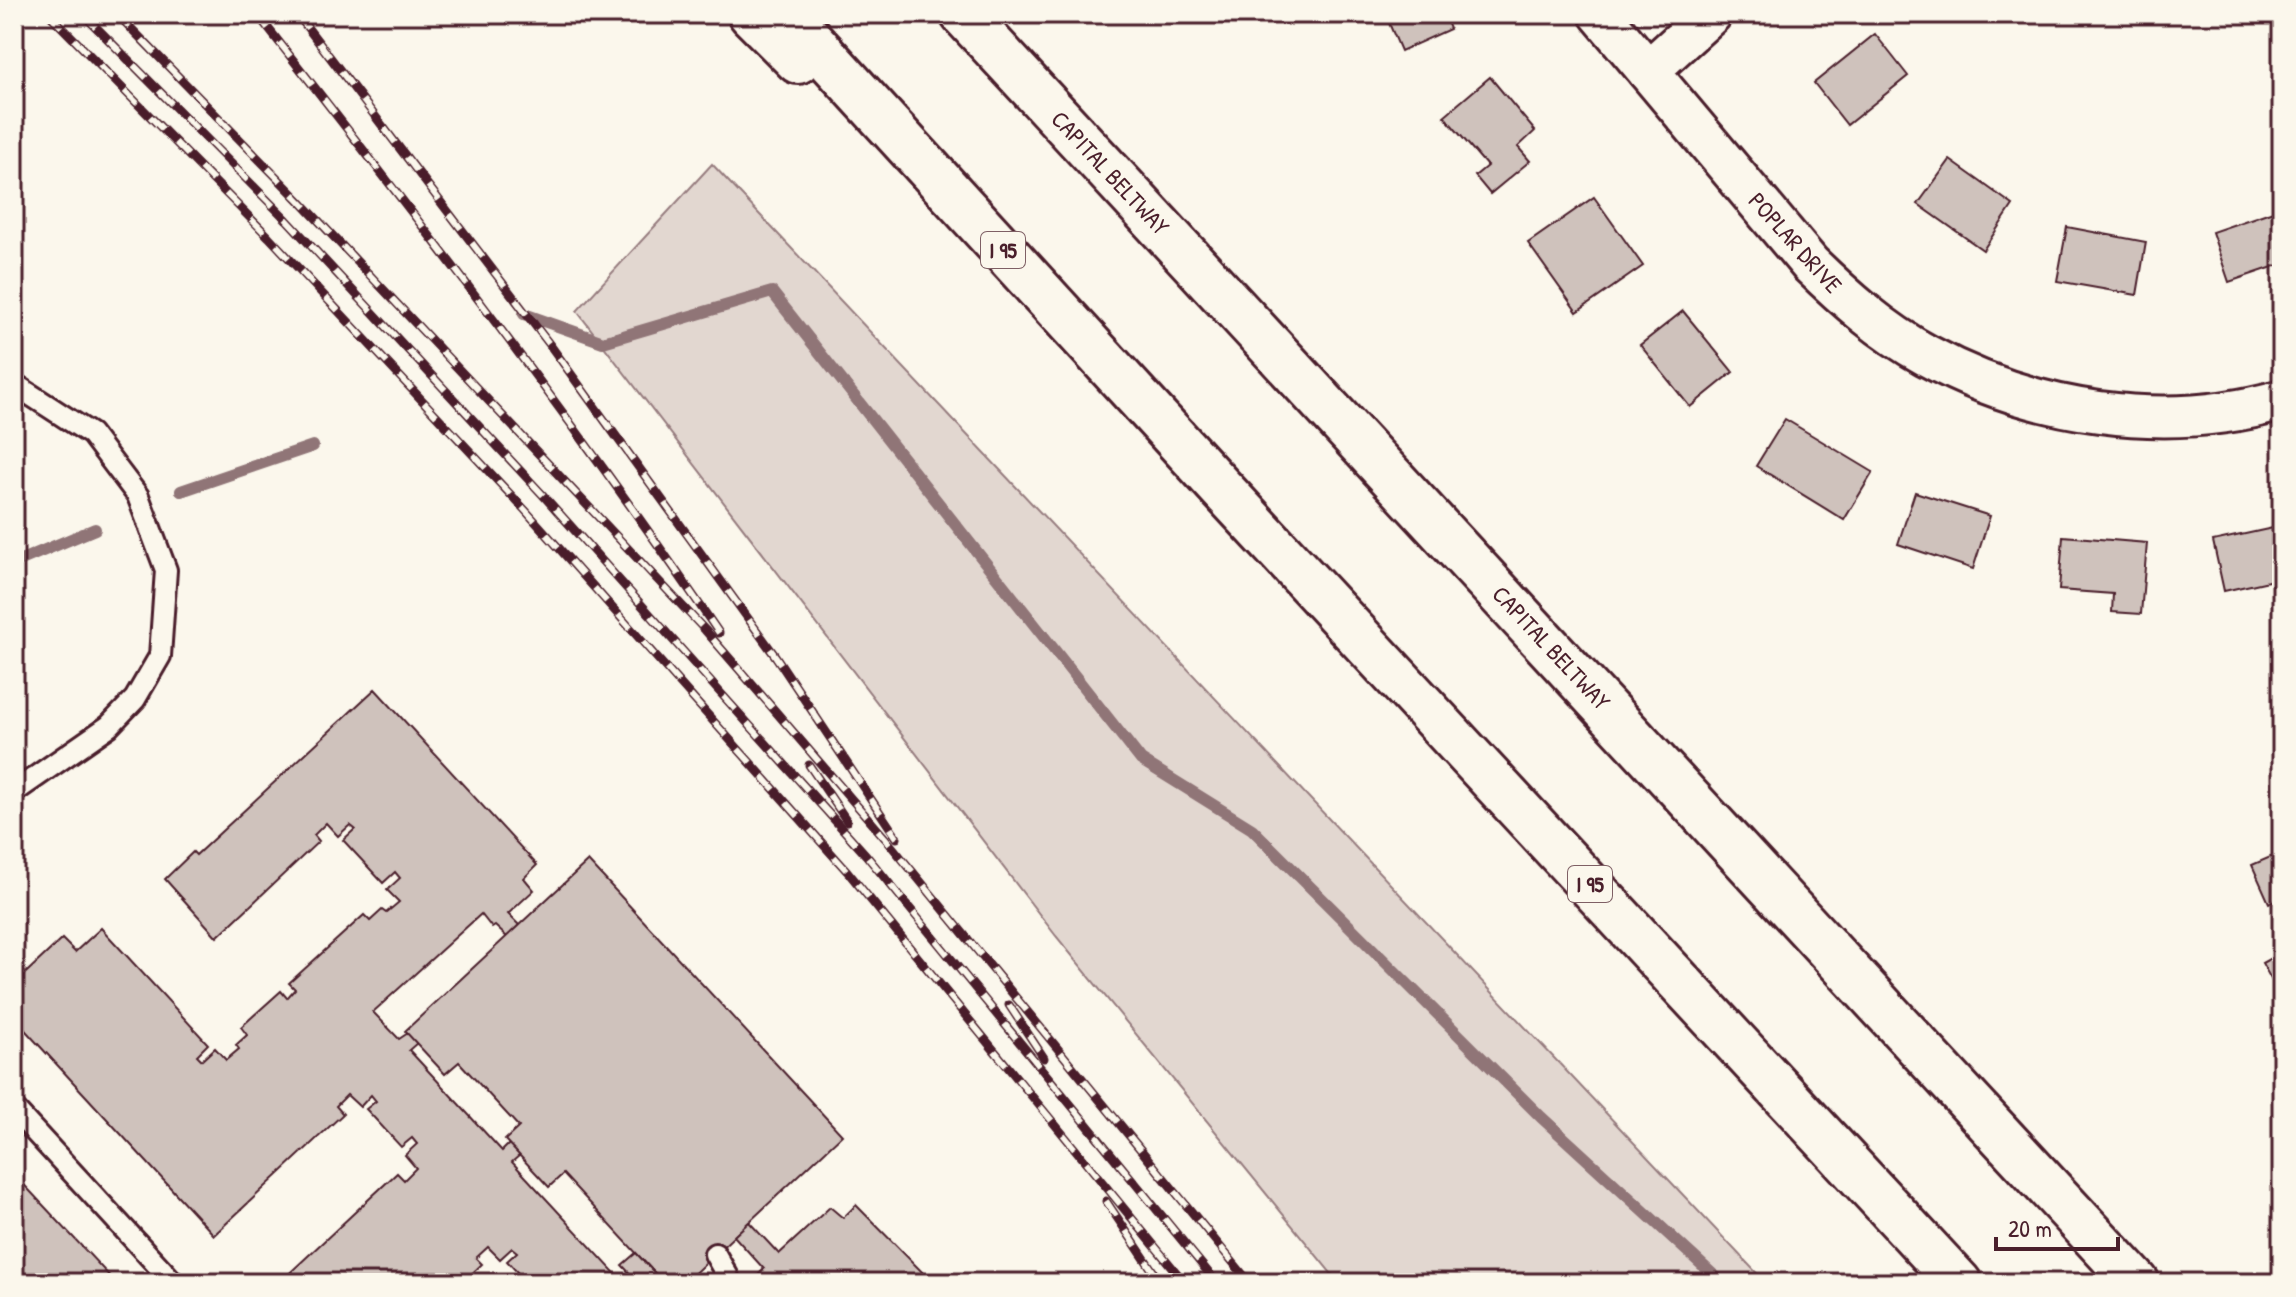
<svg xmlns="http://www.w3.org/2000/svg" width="2296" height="1297" font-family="'Patrick Hand',sans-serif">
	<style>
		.green { fill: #e2d7d0; stroke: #967b7e; stroke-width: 2 }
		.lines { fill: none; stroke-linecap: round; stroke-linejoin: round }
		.stream { stroke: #907477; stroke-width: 12 }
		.building { fill: #cfc2bc; stroke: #4a1f2b; stroke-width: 2 }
		.lane-casing { stroke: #4a1f2b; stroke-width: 26 }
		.street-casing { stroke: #4a1f2b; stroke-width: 46 }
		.highway-casing { stroke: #4a1f2b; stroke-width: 50 }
		.lane { stroke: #fbf7ec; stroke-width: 20 }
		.street { stroke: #fbf7ec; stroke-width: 40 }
		.highway { stroke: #fbf7ec; stroke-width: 44 }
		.rail-casing { stroke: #4a1f2b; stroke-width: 9 }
		.rail { stroke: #fbf7ec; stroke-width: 6; stroke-dasharray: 18; stroke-linecap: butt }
		.labels { text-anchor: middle; stroke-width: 7; stroke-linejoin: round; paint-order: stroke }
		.shield { fill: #fbf7ec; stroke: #7f6065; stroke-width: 2 }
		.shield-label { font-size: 22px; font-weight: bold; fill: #4a1f2b }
		.street-label { font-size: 24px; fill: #4a1f2b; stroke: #fbf7ec }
	</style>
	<rect width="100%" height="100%" fill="#fbf7ec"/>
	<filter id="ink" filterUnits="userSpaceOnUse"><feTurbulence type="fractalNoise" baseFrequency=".0125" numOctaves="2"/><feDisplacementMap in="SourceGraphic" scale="16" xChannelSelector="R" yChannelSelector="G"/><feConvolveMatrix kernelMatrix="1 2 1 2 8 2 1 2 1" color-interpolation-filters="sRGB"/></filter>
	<g filter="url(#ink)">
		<!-- green -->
		<polygon class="green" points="712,164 1766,1283 1339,1283 1056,936 577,311"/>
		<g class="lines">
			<!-- stream -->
			<g class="stream">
				<polyline points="524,314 603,342 772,292 1141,760 1252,829 1541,1117 1722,1283"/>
				<polyline points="181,491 313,446"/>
				<polyline points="14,563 95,529"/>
			</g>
		</g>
		<!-- building -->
		<g class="building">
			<polygon points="1385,14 1444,14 1450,29 1401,51"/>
			<polygon points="1875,34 1908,76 1847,125 1814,83"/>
			<polygon points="1490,77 1535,131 1518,147 1530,161 1490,194 1475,176 1487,166 1444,116"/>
			<polygon points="1950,160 2013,205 1983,250 1918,204"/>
			<polygon points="1594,197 1643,266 1577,312 1528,243"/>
			<polygon points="2282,208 2282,264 2229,282 2212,232"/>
			<polygon points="2067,227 2146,242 2137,295 2057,281"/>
			<polygon points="1683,311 1733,372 1690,407 1640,345"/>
			<polygon points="1785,419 1873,472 1844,520 1756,466"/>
			<polygon points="1915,492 1990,516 1973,569 1898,544"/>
			<polygon points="2282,526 2282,578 2224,591 2213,541"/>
			<polygon points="2063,536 2147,543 2141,614 2112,612 2113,594 2059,590"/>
			<polygon points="375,689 537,865 524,878 534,890 508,914 519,925 507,937 495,926 492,928 481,914 373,1012 399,1039 408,1033 417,1043 409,1050 502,1151 509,1144 520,1155 512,1162 624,1283 527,1283 507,1261 517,1252 512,1248 500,1259 488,1247 476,1258 482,1264 462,1283 279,1283 397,1173 404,1180 416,1168 405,1155 417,1144 412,1138 401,1147 366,1109 376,1101 371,1095 360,1107 347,1095 336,1106 343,1114 214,1235 14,1018 14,1008 21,1002 14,994 14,984 62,939 75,952 101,928 208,1044 197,1055 202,1060 215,1048 226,1060 239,1049 236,1045 247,1035 241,1027 281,991 287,998 295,989 289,983 364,915 370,921 382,910 386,913 399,902 387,890 400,878 395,872 383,883 343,840 355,829 350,825 338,836 326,823 314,835 319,841 217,937 165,879 193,852 196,855"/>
			<polygon points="2282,852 2282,897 2269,903 2252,865"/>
			<polygon points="588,861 842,1135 684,1283 664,1283 563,1174 549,1187 505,1140 519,1127 459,1062 445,1074 405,1031"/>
			<polygon points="2282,952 2282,999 2262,963"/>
			<polygon points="14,1174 116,1283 14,1283"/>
			<polygon points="856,1205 933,1283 760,1283 755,1278 764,1269 734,1236 749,1222 779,1254 830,1207 843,1218"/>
			<polygon points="636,1253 664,1283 633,1283 636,1280 622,1265"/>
		</g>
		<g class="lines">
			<!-- lane casing -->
			<g class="lane-casing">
				<g id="lane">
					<polyline points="14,384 91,434 138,496 166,570 160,656 135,699 109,726 14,792"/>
					<polyline points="14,1109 174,1283"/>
					<polyline points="715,1254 728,1277 728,1283"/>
				</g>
			</g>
			<!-- street casing -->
			<g class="street-casing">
				<g id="street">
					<path d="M 1600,14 L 1810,264 C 1845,298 1882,331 1926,355 C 2032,413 2164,434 2282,400"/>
					<polyline points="1648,71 1711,14"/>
				</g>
			</g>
			<!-- highway casing -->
			<g class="highway-casing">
				<g id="highway">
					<polyline points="751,14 798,61"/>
					<polyline points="787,14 1219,486 1959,1283"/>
					<polyline points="963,14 2137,1283"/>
				</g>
			</g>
			<!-- lane -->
			<use href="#lane" class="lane"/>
			<!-- street -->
			<use href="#street" class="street"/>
			<!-- highway -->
			<use href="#highway" class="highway"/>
			<!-- rail casing -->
			<g class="rail-casing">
				<g id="rail">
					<polyline points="49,14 269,237 525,510 847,871 1185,1283"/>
					<polyline points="83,14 287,220 542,494 866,855 1217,1283"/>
					<polyline points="117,14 298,199 705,630 885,838 1250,1283"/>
					<path d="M 257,14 C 416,216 574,420 719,633"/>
					<polyline points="297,14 550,345 776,657 897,838"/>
					<polyline points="809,765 847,821"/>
					<polyline points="1009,1005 1044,1058"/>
					<polyline points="1106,1201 1161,1283"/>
				</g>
			</g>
			<!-- rail -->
			<use href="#rail" class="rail"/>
		</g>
	</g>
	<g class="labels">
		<!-- shield labels -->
		<g class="shield">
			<rect x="981" y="232" width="44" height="36" rx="6"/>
			<rect x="1568" y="866" width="44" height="36" rx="6"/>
		</g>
		<g class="shield-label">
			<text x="1003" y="258">I 95</text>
			<text x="1590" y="892">I 95</text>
		</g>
		<!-- street labels -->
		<g class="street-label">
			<text transform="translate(1110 173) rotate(47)" y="8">CAPITAL BELTWAY</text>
			<text transform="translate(1795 243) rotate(48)" y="8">POPLAR DRIVE</text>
			<text transform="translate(1551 648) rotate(47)" y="8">CAPITAL BELTWAY</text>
		</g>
	</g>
	<!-- margin -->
	<rect width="2296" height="1297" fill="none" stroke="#fbf7ec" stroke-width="48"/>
	<rect x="24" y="24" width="2248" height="1249" fill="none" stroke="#4a1f2b" stroke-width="3" filter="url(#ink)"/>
	<!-- scale -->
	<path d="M1996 1237v12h122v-12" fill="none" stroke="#4a1f2b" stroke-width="4"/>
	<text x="2008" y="1237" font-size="24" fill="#4a1f2b" stroke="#fbf7ec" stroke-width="6" paint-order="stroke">20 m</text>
</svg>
